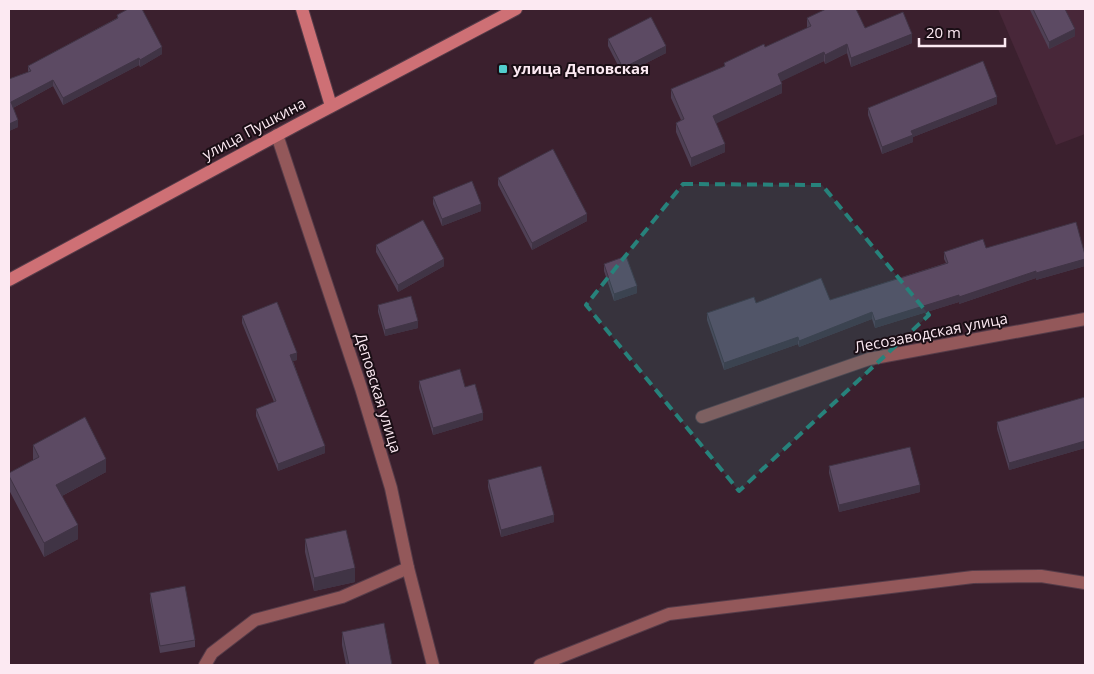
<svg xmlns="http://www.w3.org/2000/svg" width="1094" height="674" font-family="'Open Sans',sans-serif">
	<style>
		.built { fill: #482739 }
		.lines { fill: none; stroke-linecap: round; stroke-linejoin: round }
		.lane-casing { stroke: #563c49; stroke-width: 14 }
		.street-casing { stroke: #563c49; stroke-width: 14 }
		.secondary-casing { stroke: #563c49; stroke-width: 14 }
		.lane { stroke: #93585a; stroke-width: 12 }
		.street { stroke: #93585a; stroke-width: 12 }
		.secondary { stroke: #ce7075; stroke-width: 12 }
		.wall { fill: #4f4055 }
		.shaded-wall { fill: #403445 }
		.building { fill: #5c4a63; stroke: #403445 }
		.marked { fill: #27827b; fill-opacity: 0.2; stroke: #27827b; stroke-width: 4; stroke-dasharray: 10 6; stroke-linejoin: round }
		.poi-dot { fill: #52cdcd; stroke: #1a0e15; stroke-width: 2 }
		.labels { text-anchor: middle; stroke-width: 4; stroke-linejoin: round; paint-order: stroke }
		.poi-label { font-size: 15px; font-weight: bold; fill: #fce9f2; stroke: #1a0e15; text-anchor: start }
		.street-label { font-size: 15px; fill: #fce9f2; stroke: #1a0e15 }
	</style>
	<rect width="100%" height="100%" fill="#3b202e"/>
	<!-- built -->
	<polygon class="built" points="998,9 1085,9 1085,134 1056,145"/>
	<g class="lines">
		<!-- lane casing -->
		<g class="lane-casing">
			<g id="lane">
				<polyline points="702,417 869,359 1085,319"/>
				<polyline points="205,665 212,653 255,620 342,597 408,568"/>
				<polyline points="540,665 669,614 973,577 1041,576 1085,583"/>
			</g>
		</g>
		<!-- street casing -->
		<g class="street-casing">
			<polyline id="street" points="277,135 361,388 391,488 408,568 433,665"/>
		</g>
		<!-- secondary casing -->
		<g class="secondary-casing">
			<g id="secondary">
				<polyline points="302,9 331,106"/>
				<polyline points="9,280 298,124 516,9"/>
			</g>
		</g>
		<!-- lane -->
		<use href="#lane" class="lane"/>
		<!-- street -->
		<use href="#street" class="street"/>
		<!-- secondary -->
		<use href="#secondary" class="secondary"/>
	</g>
	<!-- wall -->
	<g class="wall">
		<polygon points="1030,9 1065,9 1075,36 1049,49 1030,10"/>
		<polygon points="117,15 162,54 140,67 139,65 63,105 53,86 13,108 18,127 9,131 9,79 28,72 28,66 117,18"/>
		<polygon points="807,18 865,28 912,43 851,67 847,53 825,64 824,61 781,81 782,93 716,123 725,152 691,167 676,132 676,123 681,120 671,98 671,89 724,67 724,63 765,47 807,28"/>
		<polygon points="608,39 666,53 623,75 608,46"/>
		<polygon points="997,104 913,137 913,142 882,154 868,115 868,108"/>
		<polygon points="498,178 587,221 532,250 498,185"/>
		<polygon points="433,197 481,211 442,226 433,204"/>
		<polygon points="376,245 444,266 398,292 376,252"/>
		<polygon points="986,248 1085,255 1085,266 1036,280 1036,278 959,304 959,302 875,328 872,319 799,347 798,344 724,370 707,320 707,313 756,303 830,300 946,263 944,259 944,252"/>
		<polygon points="604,264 637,293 614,301 604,271"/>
		<polygon points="378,305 418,328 385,336 378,312"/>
		<polygon points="242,316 297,360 293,361 325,453 278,471 256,416 256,409 274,402 242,323"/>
		<polygon points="419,381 465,387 483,420 433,435 419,388"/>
		<polygon points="1085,397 1085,448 1009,470 997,429 997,422"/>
		<polygon points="33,445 106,472 62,496 78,539 44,557 9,490 9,473 33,460"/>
		<polygon points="829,466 920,492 839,512 829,473"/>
		<polygon points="488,480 554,522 501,537 488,487"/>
		<polygon points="305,539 355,582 314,591 305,552"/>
		<polygon points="150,593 195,640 195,647 160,653 150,600"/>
		<polygon points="342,632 392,665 346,665 342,645"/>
	</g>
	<!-- shaded-wall -->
	<g class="shaded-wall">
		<polygon points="1075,29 1075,36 1049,49 1049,42"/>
		<polygon points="912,34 912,43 851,67 851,58"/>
		<polygon points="847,44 847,53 825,64 825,55"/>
		<polygon points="666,46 666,53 623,75 623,68"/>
		<polygon points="162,47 162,54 140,67 140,60"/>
		<polygon points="824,52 824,61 778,83 778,74"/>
		<polygon points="139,58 139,65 63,105 63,98"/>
		<polygon points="53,80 53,86 11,109 11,102"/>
		<polygon points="782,84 782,93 713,125 713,116"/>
		<polygon points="997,97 997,104 913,137 913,142 882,154 882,147 911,131"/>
		<polygon points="18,120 18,127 9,131 9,124"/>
		<polygon points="725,144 725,152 691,167 691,158"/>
		<polygon points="481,204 481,211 442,226 442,219"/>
		<polygon points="587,214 587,221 532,250 532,243"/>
		<polygon points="444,259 444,266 398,292 398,285"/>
		<polygon points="1085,259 1085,266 1036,280 1036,273"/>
		<polygon points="1036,271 1036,278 959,304 959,297"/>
		<polygon points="637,286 637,293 614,301 614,294"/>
		<polygon points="959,295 959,302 875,328 875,321"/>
		<polygon points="872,312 872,319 799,347 799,341"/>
		<polygon points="418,321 418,328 385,336 385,330"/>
		<polygon points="798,337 798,344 724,370 724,363"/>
		<polygon points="297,353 297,360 290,362 290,355"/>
		<polygon points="483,413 483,420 433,435 433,428"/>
		<polygon points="1085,441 1085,448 1009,470 1009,463"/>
		<polygon points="325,446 325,453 278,471 278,464"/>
		<polygon points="106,459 106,472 56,499 56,485"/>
		<polygon points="920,485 920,492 839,512 839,505"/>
		<polygon points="554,515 554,522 501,537 501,530"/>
		<polygon points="78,525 78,539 44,557 44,543"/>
		<polygon points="355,568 355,582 314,591 314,578"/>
	</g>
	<!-- building -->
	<g class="building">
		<polygon points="128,9 142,9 162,47 140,60 139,58 63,98 53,80 11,102 18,120 9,124 9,79 31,71 28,66 118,18 117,15"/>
		<polygon points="826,9 856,9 865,28 903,12 912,34 851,58 847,44 825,55 824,52 778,74 782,84 713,116 725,144 691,158 676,123 684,119 671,89 725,66 724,63 764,44 765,47 811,26 807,18"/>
		<polygon points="1033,9 1065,9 1075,29 1049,42"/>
		<polygon points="651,17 666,46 623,68 608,39"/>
		<polygon points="983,61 997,97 911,131 913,135 882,147 868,108"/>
		<polygon points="553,149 587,214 532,243 498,178"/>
		<polygon points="472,181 481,204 442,219 433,197"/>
		<polygon points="423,220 444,259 398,285 376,245"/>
		<polygon points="1076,222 1085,255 1085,259 1036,273 1036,271 959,297 959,295 875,321 872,312 799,341 798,337 724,363 707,313 754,297 756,303 821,278 830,300 948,263 944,252 983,239 986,248"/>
		<polygon points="626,256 637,286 614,294 604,264"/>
		<polygon points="411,296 418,321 385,330 378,305"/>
		<polygon points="277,302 297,353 290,355 325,446 278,464 256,409 276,401 242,316"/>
		<polygon points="460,369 465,387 475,384 483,413 433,428 419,381"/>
		<polygon points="1085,397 1085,441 1009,463 997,422"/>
		<polygon points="85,417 106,459 56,485 78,525 44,543 9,476 9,473 39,457 33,445"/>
		<polygon points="910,447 920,485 839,505 829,466"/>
		<polygon points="541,466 554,515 501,530 488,480"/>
		<polygon points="346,530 355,568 314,578 305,539"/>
		<polygon points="185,586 195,640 160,646 150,593"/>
		<polygon points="384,623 392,665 349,665 342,632"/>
	</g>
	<!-- marked area -->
	<path class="marked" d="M 683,184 L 822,185 L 929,315 L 739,491 L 586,305 Z"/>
	<!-- markers -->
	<rect class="poi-dot" x="498" y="64" width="10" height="10" rx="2.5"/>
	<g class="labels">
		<!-- poi labels -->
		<g class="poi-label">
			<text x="513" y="74">улица Деповская</text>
		</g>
		<!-- street labels -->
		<g class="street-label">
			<text transform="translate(254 129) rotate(-28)" y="5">улица Пушкина</text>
			<text transform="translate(931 333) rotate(-11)" y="5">Лесозаводская улица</text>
			<text transform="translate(378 393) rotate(73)" y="5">Деповская улица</text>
		</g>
	</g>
	<!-- border -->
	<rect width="1094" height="674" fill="none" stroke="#fce9f2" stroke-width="20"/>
	<!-- scale -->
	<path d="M919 38v8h86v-8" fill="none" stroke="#fce9f2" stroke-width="2.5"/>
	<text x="926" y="38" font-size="15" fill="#fce9f2" stroke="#1a0e15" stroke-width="4" paint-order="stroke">20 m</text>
</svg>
